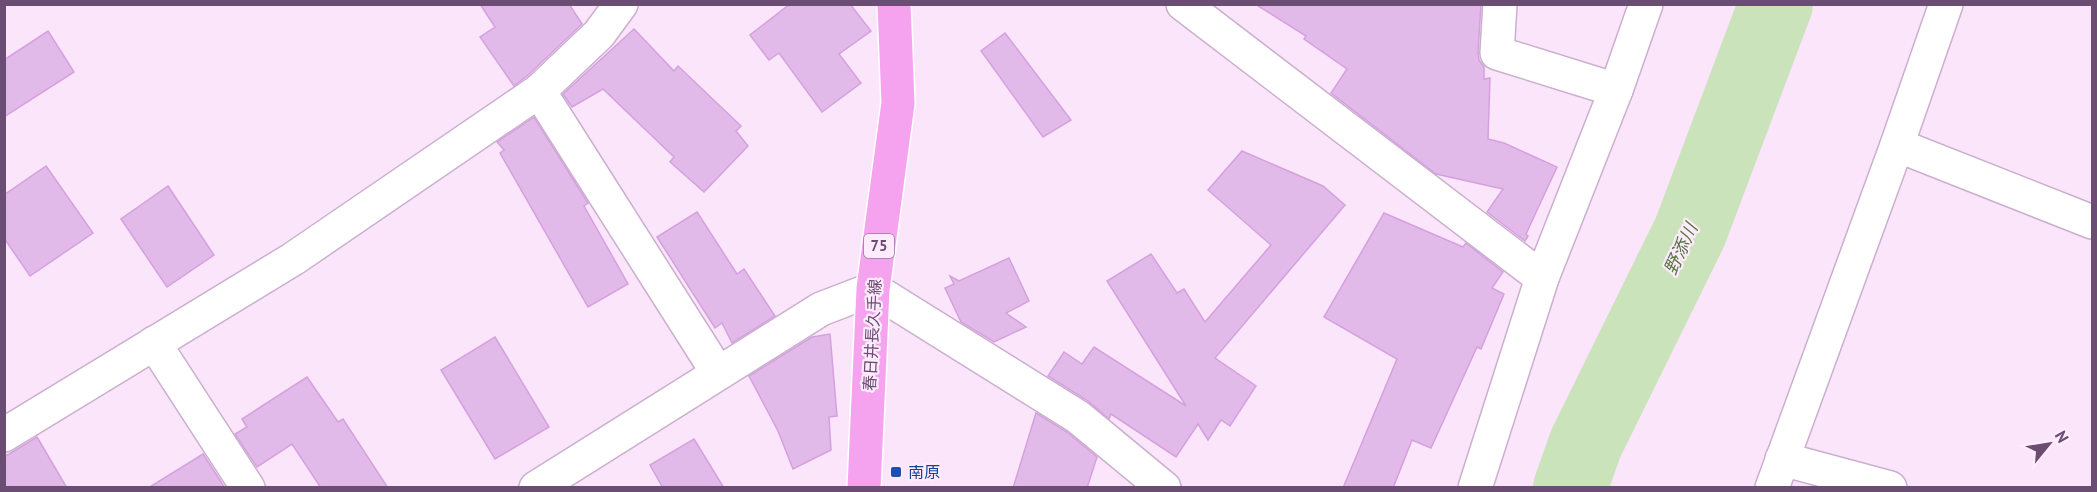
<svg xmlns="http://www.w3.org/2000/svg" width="2097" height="492" font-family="'PT Sans','Noto Sans JP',sans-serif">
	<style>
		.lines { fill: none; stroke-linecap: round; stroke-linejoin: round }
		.river { stroke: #cbe3bb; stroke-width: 74 }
		.building { fill: #e2bae9; stroke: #d5a0e0; stroke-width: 1.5 }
		.minor-casing { stroke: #cbafce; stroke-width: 36 }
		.major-casing { stroke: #fff; stroke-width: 36 }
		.minor { stroke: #fff; stroke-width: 33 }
		.major { stroke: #f5a2ef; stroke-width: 33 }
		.transit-dot { fill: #1a4fb4; stroke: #feebfd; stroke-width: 2 }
		.labels { text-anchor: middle; stroke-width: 4.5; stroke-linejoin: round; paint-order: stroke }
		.shield { fill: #feebfd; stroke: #977c9c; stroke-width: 1.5 }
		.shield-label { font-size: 15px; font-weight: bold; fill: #6b4c72 }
		.street-label { font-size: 16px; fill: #6b4c72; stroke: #feebfd }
		.transit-label { font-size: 16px; fill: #164399; stroke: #feebfd; text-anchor: start }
		.water-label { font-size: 18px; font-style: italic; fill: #557641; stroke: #feebfd }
	</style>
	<rect width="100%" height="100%" fill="#fbe5fa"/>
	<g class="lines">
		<!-- river -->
		<polyline class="river" points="1570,488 1586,443 1690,232 1776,4"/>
	</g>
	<!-- building -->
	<g class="building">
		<polygon points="480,4 569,4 582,24 527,76 514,86 480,37 495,27"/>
		<polygon points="790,4 850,4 871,31 839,54 861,83 822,112 779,53 769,60 750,35"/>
		<polygon points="1255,4 1481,4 1478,52 1479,60 1484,67 1484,79 1490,78 1488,139 1504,143 1557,167 1526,234 1528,236 1525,241 1487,212 1503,189 1436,174 1331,93 1347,69 1304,39 1306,36"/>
		<polygon points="634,29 674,71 678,66 741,126 736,131 748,146 704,192 670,162 674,157 603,89 572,107 563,94"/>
		<polygon points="48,31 74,72 4,117 4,60"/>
		<polygon points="1005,33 1071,120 1043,137 981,51"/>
		<polygon points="534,117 588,203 584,206 628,284 588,307 500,153 504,150 497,142"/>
		<polygon points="1242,151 1323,186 1345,205 1215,358 1256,386 1230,426 1221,420 1208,440 1198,424 1176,457 1111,414 1109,419 1088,401 1048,376 1064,352 1082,364 1094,347 1186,406 1107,281 1151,254 1177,293 1184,289 1205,322 1271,245 1208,190"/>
		<polygon points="46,166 93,233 30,276 4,238 4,195"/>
		<polygon points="168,186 214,255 167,287 121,219"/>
		<polygon points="697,212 737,274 744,269 775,316 732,343 722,323 715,328 657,237"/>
		<polygon points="1384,213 1463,247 1466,243 1503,272 1492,288 1504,294 1481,349 1477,347 1431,448 1412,440 1393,488 1343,488 1397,359 1324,317"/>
		<polygon points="1009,258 1029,301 1006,313 1026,327 994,342 961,322 945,288 954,284 950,276 959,281"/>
		<polygon points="830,334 837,416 829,417 831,450 793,469 778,431 749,376 812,337"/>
		<polygon points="495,337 549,427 495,459 441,370"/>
		<polygon points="307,377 338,422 343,419 388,488 321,488 292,444 257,467 235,434 247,427 242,419"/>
		<polygon points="1036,413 1067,432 1097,457 1087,488 1013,488"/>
		<polygon points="37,437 67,488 4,488 4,457"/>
		<polygon points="694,439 724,488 663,488 650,465"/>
		<polygon points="203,454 225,488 148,488"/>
	</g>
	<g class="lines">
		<!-- minor casing -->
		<g class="minor-casing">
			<g id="minor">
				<polyline points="1183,4 1542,278"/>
				<polyline points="1500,4 1497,53 1616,90"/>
				<polyline points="539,91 718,373"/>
				<polyline points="1897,145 2092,222"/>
				<polyline points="154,343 248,488"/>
				<polyline points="4,435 293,259 539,91 599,34 621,4"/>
				<polyline points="1782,459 1890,488"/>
				<polyline points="536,488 821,309 873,289 1078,417 1164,488"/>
				<polyline points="1475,488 1542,278 1616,90 1646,4"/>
				<polyline points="1772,488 1897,145 1946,4"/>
			</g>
		</g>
		<!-- major casing -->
		<g class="major-casing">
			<polyline id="major" points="864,488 873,289 898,103 894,4"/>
		</g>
		<!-- minor -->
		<use href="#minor" class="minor"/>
		<!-- major -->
		<use href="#major" class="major"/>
	</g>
	<!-- markers -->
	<rect class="transit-dot" x="890" y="466" width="12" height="12" rx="3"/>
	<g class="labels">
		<!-- shield labels -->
		<rect class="shield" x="864" y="234" width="30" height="24" rx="4.5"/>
		<g class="shield-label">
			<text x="879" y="251">75</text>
		</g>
		<!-- street labels -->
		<g class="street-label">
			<text transform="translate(872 335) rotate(-87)" y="6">春日井長久手線</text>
		</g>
		<!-- transit labels -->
		<g class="transit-label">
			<text x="908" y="478">南原</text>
		</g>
		<!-- water labels -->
		<g class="water-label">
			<text transform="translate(1681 249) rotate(-65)" y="6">野添川</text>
		</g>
	</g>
	<!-- border -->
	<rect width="2097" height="492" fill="none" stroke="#6b4c72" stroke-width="12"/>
	<!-- north arrow -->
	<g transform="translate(2049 444) rotate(60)" stroke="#feebfd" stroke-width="4.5" paint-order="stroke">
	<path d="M0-4.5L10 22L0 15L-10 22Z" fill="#6b4c72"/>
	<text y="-9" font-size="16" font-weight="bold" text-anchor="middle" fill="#6b4c72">N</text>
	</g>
</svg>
